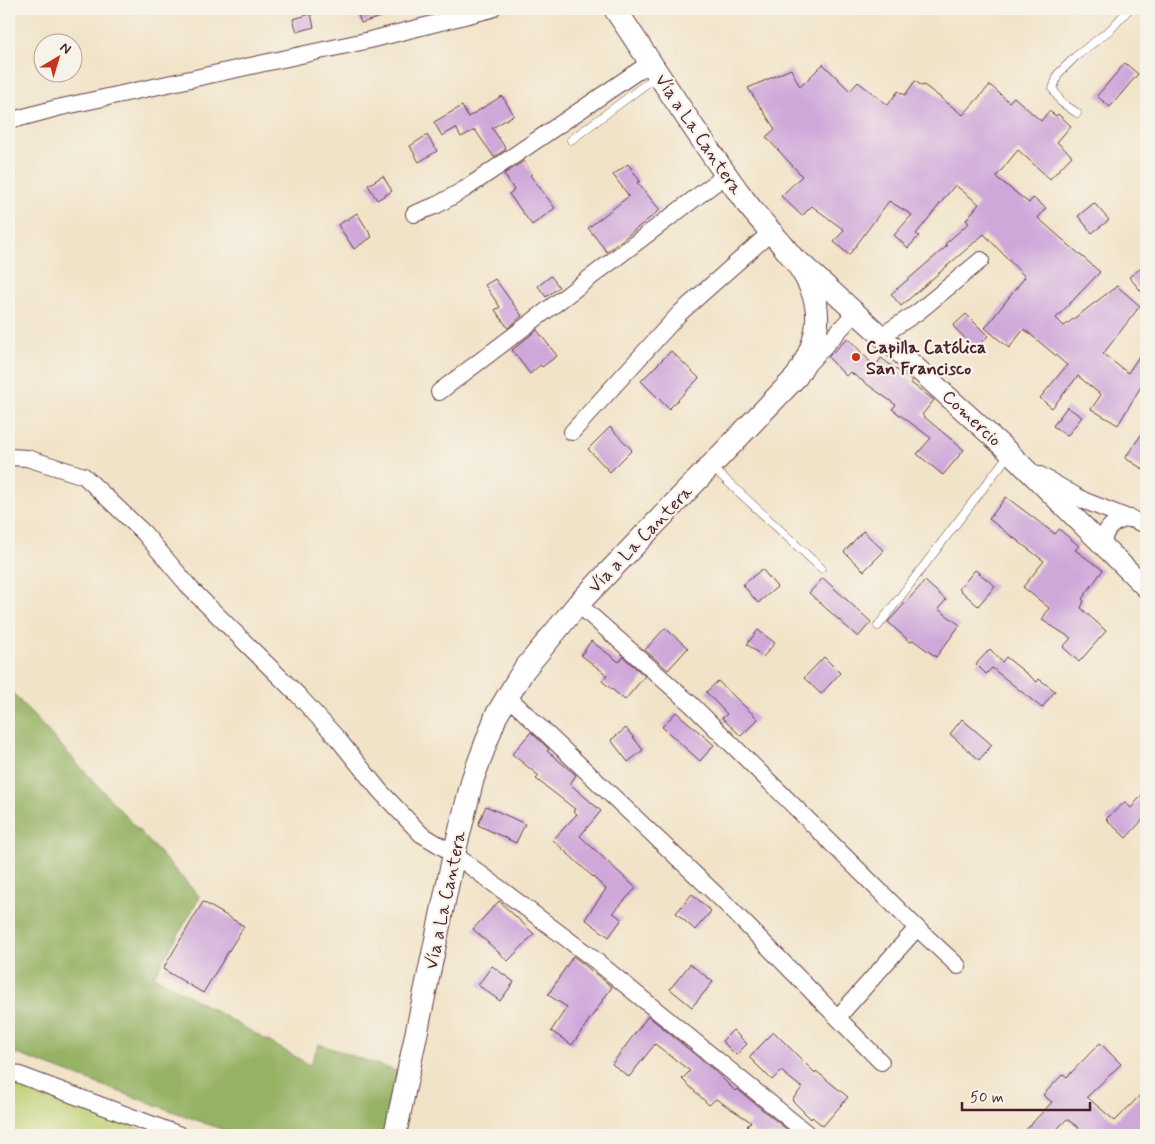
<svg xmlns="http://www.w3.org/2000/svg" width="1155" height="1144" font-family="Mynerve,sans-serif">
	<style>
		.green { fill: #bdd073; stroke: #84784f }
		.forest { fill: #96b265; stroke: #706848 }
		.building { fill: #cfa8da }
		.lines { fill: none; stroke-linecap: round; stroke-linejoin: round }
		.service-casing { stroke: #633c43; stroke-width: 9 }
		.minor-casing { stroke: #633c43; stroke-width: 18 }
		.tertiary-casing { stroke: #633c43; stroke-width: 22 }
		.secondary-casing { stroke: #633c43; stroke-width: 24 }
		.service { stroke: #fff; stroke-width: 8 }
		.minor { stroke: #fff; stroke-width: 16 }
		.tertiary { stroke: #fff; stroke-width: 20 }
		.secondary { stroke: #fff; stroke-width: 22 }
		.poi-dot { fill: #c8321e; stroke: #f7f3e8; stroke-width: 2 }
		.labels { text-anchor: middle; stroke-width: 4.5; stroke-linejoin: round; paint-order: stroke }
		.street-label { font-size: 18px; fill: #4a1f2b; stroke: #f7f3e8 }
		.poi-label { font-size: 18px; font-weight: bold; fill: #4a1f2b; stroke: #f7f3e8; text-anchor: start }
	</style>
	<rect width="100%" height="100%" fill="#f7f3e8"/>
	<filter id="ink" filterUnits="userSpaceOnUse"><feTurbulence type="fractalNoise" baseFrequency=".02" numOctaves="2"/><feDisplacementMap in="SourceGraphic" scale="10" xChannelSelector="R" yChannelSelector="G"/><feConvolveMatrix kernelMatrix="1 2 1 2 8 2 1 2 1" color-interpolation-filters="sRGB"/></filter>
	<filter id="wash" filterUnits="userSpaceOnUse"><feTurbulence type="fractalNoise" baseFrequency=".0096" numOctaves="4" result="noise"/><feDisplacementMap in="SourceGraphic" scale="20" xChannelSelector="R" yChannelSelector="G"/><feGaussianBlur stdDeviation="1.12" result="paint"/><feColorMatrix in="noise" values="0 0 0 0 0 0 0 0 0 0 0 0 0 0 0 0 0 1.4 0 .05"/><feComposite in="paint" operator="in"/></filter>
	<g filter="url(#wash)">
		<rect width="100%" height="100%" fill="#f1e3c8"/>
		<!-- green -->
		<polygon class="green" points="9,1081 155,1135 9,1135"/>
		<!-- forest -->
		<polygon class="forest" points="9,689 200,897 154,976 310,1065 319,1044 399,1072 386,1135 237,1135 9,1051"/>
		<g id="blocks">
			<!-- building -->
			<g class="building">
				<polygon points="356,9 397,9 398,12 361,23"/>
				<polygon points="311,14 314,27 297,32 293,19"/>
				<polygon points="1125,63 1138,74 1110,107 1097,96"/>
				<polygon points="823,64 850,91 858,82 888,105 898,91 905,95 915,81 922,86 924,85 963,115 990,85 1009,102 1014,97 1041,121 1049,111 1056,116 1058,114 1071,126 1057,142 1072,156 1050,179 1018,150 996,177 1029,203 1033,198 1046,208 1038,218 1100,272 1056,318 1064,326 1117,286 1140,306 1103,354 1128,373 1146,346 1146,378 1118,425 1091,409 1101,395 1078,376 1052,408 1040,398 1067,365 1024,329 1009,348 985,328 1025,277 984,234 901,306 891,294 947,246 945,244 969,223 966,220 979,204 955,185 916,234 919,236 908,248 894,235 912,215 889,201 849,255 834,242 844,230 812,206 802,216 781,196 802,176 766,137 775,129 748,88 791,69 800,87"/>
				<polygon points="502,96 514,115 492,128 506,149 494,157 475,130 461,137 456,128 442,136 434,122 462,106 468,117"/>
				<polygon points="427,135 437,151 419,162 410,146"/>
				<polygon points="524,161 532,174 530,175 555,208 532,225 509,194 514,190 504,174"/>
				<polygon points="628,164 640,181 637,182 660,210 607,252 588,228 629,196 613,175"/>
				<polygon points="383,176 392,191 377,200 368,185"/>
				<polygon points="1094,203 1109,220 1092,233 1078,216"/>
				<polygon points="357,213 372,237 354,249 338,225"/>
				<polygon points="1146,264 1146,297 1129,277"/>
				<polygon points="551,276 559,287 546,297 538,286"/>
				<polygon points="495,279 522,316 508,328 495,310 500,307 485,285"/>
				<polygon points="966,314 988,336 975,349 953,326"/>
				<polygon points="537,330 557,356 542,367 540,365 530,374 512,350"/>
				<polygon points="848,338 875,367 881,358 912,381 911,383 934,400 922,415 964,450 943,475 917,454 931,438 892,409 896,405 850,372 846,376 828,357"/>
				<polygon points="671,351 699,378 669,409 641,381"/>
				<polygon points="1067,407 1082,417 1067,436 1053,426"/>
				<polygon points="610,427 632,450 610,472 588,449"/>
				<polygon points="1146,428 1146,471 1125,458"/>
				<polygon points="1006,497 1055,534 1059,529 1079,546 1075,550 1103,570 1082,599 1084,601 1081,608 1106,631 1079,662 1063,647 1071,638 1042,620 1049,608 1023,587 1044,561 989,519"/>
				<polygon points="863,531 884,551 864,571 844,552"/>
				<polygon points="762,569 777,587 758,603 743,585"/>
				<polygon points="975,570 995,586 978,606 959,589"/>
				<polygon points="823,578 871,622 858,637 809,593"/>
				<polygon points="925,581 946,600 938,609 960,625 936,657 913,640 910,642 888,622"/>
				<polygon points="665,628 688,648 668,670 645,650"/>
				<polygon points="758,630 775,643 763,657 747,644"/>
				<polygon points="591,641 619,662 623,657 645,676 625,700 602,681 607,675 581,655"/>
				<polygon points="990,649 1002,662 1006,657 1037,682 1039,679 1055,691 1042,708 992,668 986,674 976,664"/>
				<polygon points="824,657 840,673 821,694 804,678"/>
				<polygon points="718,681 758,719 741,736 722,718 727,714 706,692"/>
				<polygon points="676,712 714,745 700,761 662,727"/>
				<polygon points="962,719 992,745 979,760 950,734"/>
				<polygon points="626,728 643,750 628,762 611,740"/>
				<polygon points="531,732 549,749 547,751 576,775 570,784 601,811 580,836 636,888 613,913 622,919 609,937 585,919 606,889 553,840 577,814 573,811 575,809 536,779 539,776 512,754"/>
				<polygon points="1146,790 1146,816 1126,838 1106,819 1125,802 1131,808"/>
				<polygon points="486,806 525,824 516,843 478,825"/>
				<polygon points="692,894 711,911 695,930 676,913"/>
				<polygon points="499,901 534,934 508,961 473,929"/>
				<polygon points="203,902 244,926 203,993 163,969"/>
				<polygon points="573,956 612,987 572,1045 551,1031 567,1007 548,995"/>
				<polygon points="690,964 713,982 692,1007 670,989"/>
				<polygon points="492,966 514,982 500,1001 478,985"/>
				<polygon points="648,1016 715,1071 735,1091 737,1089 794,1135 758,1135 747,1126 751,1122 716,1099 709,1105 682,1079 690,1071 655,1044 629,1077 612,1064"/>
				<polygon points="733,1030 747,1044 736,1055 722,1041"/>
				<polygon points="774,1032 815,1073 816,1071 848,1097 823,1126 812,1117 811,1119 792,1100 802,1088 781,1071 772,1080 749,1057"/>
				<polygon points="1100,1043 1121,1064 1087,1097 1115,1121 1146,1089 1146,1135 1088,1135 1067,1119 1051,1135 1021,1135 1052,1102 1043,1095 1063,1074 1067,1077"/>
			</g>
		</g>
	</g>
	<g filter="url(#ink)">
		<use href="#blocks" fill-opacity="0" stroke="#633c43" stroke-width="1"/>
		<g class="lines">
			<!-- service casing -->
			<g class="service-casing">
				<g id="service">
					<polyline points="1077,113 1061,102 1053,89 1058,74 1075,57 1111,29 1129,9"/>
					<polyline points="571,140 658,75"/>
					<polyline points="713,468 821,568"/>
					<polyline points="878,626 1010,453"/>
				</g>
			</g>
			<!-- minor casing -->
			<g class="minor-casing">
				<g id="minor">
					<polyline points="9,121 57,108 370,40 492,9"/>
					<polyline points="414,214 437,205 465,189 651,62"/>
					<polyline points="881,336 918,312 981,260"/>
					<polyline points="809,363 855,313"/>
					<polyline points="439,392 727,174"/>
					<polyline points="572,432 680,313 770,233"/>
					<polyline points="9,457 27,458 84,476 144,533 191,589 298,695 338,739 380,791 421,834 454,854 595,960 809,1135"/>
					<polyline points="1040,475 1085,501 1146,525"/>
					<path d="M 1102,546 C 1105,527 1113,521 1131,518"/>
					<polyline points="578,604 692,705 917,928 958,966"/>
					<polyline points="507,696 723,901 881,1062"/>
					<polyline points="838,1017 917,928"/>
					<polyline points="9,1071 180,1135"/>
				</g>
			</g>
			<!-- tertiary casing -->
			<g class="tertiary-casing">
				<polyline id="tertiary" points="800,262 1010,453 1146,588"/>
			</g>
			<!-- secondary casing -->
			<g class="secondary-casing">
				<path id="secondary" d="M 395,1135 L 454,854 L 473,778 L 496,716 L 523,671 L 578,604 L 797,376 C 811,353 822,328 815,300 C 805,262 768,232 745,201 C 699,139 658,73 615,9"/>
			</g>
			<!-- service -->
			<use href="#service" class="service"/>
			<!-- minor -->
			<use href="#minor" class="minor"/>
			<!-- tertiary -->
			<use href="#tertiary" class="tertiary"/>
			<!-- secondary -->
			<use href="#secondary" class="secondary"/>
		</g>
	</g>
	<!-- markers -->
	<circle class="poi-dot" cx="856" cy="357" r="5"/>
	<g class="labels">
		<!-- street labels -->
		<g class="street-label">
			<text transform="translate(699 134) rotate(56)" y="6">Vía a La Cantera</text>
			<text transform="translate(972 418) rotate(43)" y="6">Comercio</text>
			<text transform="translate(640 539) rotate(-46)" y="6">Vía a La Cantera</text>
			<text transform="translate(445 900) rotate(-78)" y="6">Vía a La Cantera</text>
		</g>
		<!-- poi labels -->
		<g class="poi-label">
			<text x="866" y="353">Capilla Católica<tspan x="866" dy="21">San Francisco</tspan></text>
		</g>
	</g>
	<!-- margin -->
	<rect width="1155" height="1144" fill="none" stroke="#f7f3e8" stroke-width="30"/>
	<!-- north arrow -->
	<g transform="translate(58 58) rotate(38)"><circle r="24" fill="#f7f3e8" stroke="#b29e9c"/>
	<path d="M0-4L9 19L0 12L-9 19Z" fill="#c8321e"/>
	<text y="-8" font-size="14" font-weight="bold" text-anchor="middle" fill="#4a1f2b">N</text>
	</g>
	<!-- scale -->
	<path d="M962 1102v8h128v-8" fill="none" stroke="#4a1f2b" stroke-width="2.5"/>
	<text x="970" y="1102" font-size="15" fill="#4a1f2b" stroke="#f7f3e8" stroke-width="4" paint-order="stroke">50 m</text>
</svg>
